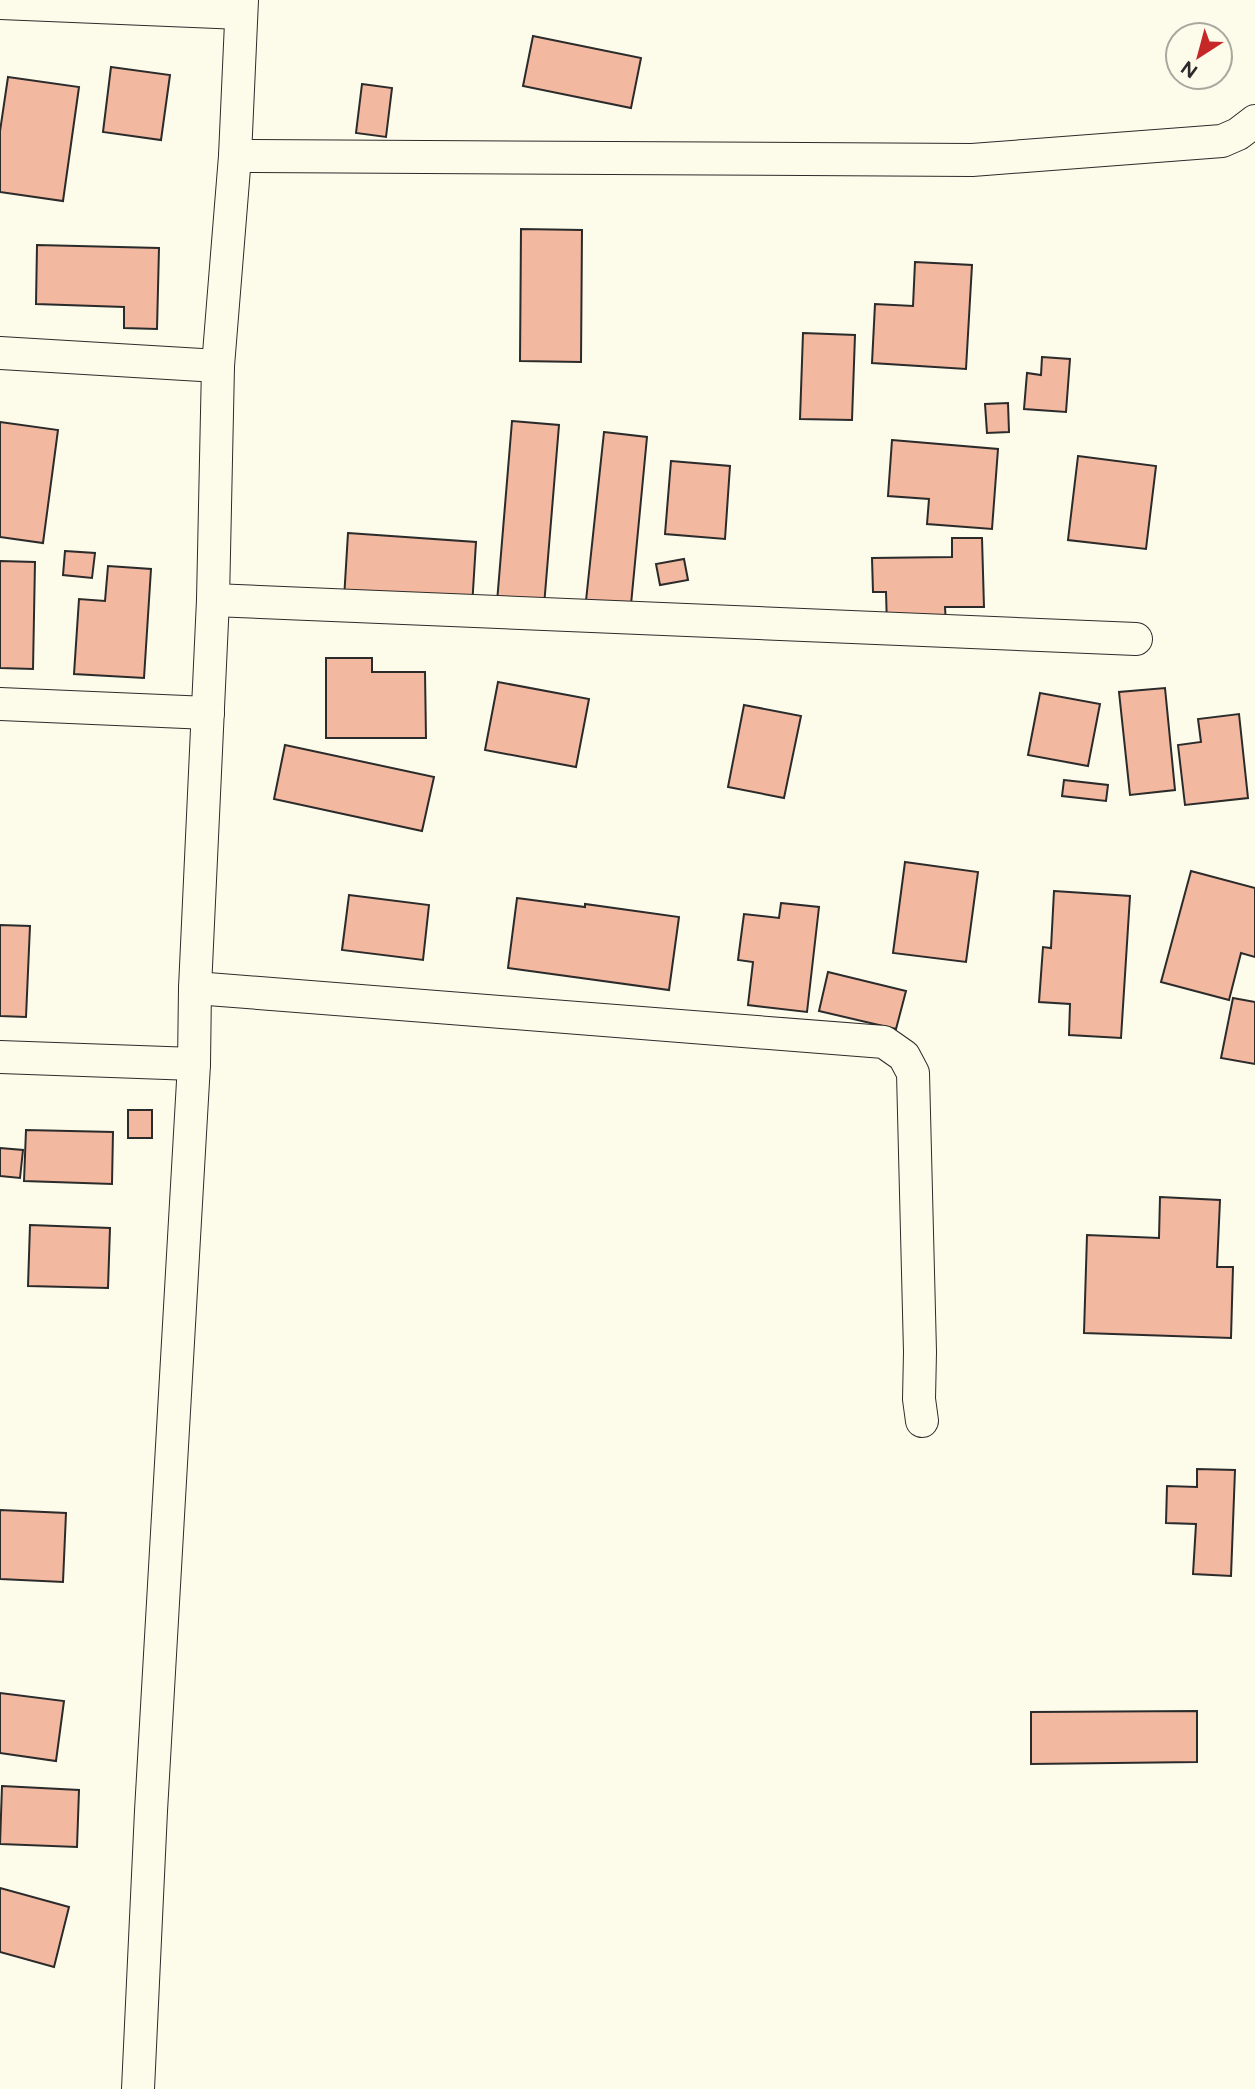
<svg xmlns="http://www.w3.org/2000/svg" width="1255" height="2089" font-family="Figtree,sans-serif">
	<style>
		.building { fill: #f2b8a0; stroke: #2b2b2b; stroke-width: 2 }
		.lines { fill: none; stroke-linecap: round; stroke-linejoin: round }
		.minor-casing { stroke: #2b2b2b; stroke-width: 34 }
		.minor { stroke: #fdfbea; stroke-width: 32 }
	</style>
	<rect width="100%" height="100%" fill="#fdfbea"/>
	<!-- building -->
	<g class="building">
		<polygon points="533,36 641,58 631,108 523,86"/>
		<polygon points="111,67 170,75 161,140 103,132"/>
		<polygon points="8,77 79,87 63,201 0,192 0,131"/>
		<polygon points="362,84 392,88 386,137 356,133"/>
		<polygon points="521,229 582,230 581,362 520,361"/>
		<polygon points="37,245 159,248 157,329 124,328 124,307 36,304"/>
		<polygon points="915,262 972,265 966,369 872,363 875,304 913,306"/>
		<polygon points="803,333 855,335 852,420 800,419"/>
		<polygon points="1042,357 1070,359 1066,412 1024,409 1027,373 1041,375"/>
		<polygon points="1008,403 1009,432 987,433 985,404"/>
		<polygon points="512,421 559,425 544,606 497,602"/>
		<polygon points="0,422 58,430 43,543 0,537"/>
		<polygon points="604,432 647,437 630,615 585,610"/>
		<polygon points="892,440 998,449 992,529 927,524 929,499 888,496"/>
		<polygon points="1078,456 1156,466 1146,549 1068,540"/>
		<polygon points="671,461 730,466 725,539 665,534"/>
		<polygon points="348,533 476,542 472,607 344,599"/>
		<polygon points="952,538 982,538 984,607 945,607 946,624 887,626 886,592 873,592 872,558 952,557"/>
		<polygon points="65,551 95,553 92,578 63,575"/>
		<polygon points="684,559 688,580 660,585 656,564"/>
		<polygon points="0,561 35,562 33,669 0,668"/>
		<polygon points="108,566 151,569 144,678 74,674 79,599 105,601"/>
		<polygon points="326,658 372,658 372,672 425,672 426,738 326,738"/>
		<polygon points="498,682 589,699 576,767 485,750"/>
		<polygon points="1165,688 1175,790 1130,795 1119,692"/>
		<polygon points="1040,693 1100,704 1088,766 1028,755"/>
		<polygon points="744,705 801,716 784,798 728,787"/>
		<polygon points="1239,714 1248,798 1185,805 1178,745 1201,742 1198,719"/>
		<polygon points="285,745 434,777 422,831 274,799"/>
		<polygon points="1064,780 1108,785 1106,801 1062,796"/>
		<polygon points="905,862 978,872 966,962 893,953"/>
		<polygon points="1191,871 1255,888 1255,957 1241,953 1229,1000 1161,982"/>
		<polygon points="1054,891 1130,896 1121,1038 1069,1035 1070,1004 1039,1002 1043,947 1051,948"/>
		<polygon points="349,895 429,905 423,960 342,950"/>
		<polygon points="517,898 585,907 585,904 679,917 669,990 508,968"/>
		<polygon points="781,903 819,907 807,1012 748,1005 753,962 738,960 744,914 779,918"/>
		<polygon points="0,925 30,926 26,1017 0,1016"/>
		<polygon points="828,972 906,991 896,1029 819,1011"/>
		<polygon points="1233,998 1255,1002 1255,1064 1221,1058"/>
		<rect x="128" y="1110" width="24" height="28"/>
		<polygon points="26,1130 113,1132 112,1184 24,1181"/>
		<polygon points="0,1148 23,1150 20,1178 0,1176"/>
		<polygon points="1160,1197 1220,1200 1217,1267 1233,1267 1231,1338 1084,1333 1087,1235 1159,1238"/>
		<polygon points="30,1225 110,1228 108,1288 28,1286"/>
		<polygon points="1197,1469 1235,1470 1231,1576 1193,1574 1196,1524 1166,1523 1167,1486 1197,1487"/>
		<polygon points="0,1510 66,1513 63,1582 0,1579"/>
		<polygon points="0,1693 64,1701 56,1761 0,1753"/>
		<polygon points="1197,1711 1197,1762 1031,1764 1031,1712"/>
		<polygon points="2,1786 79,1790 77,1847 0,1844"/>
		<polygon points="0,1888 69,1907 54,1967 0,1952"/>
	</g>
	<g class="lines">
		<!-- minor casing -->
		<g class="minor-casing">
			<g id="minor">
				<polyline points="0,3 241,13"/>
				<polyline points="235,156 972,160 1222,141 1238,134 1255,121"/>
				<polyline points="0,353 218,366"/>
				<polyline points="213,600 1136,639"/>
				<polyline points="0,704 208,713"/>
				<polyline points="195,988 884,1042 904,1056 913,1073 920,1352 919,1399 922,1421"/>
				<polyline points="0,1057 194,1064"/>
				<polyline points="138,2089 151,1811 194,1064 195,988 213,600 218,366 235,156 242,0"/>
			</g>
		</g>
		<!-- minor -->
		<use href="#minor" class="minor"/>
	</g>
	<!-- north arrow -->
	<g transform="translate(1199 56) rotate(216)"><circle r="33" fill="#fdfbea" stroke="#a9a89e" stroke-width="2"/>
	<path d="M0-5L12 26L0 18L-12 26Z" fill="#c62828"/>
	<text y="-10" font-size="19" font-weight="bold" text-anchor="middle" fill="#2b2b2b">N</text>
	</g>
</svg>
